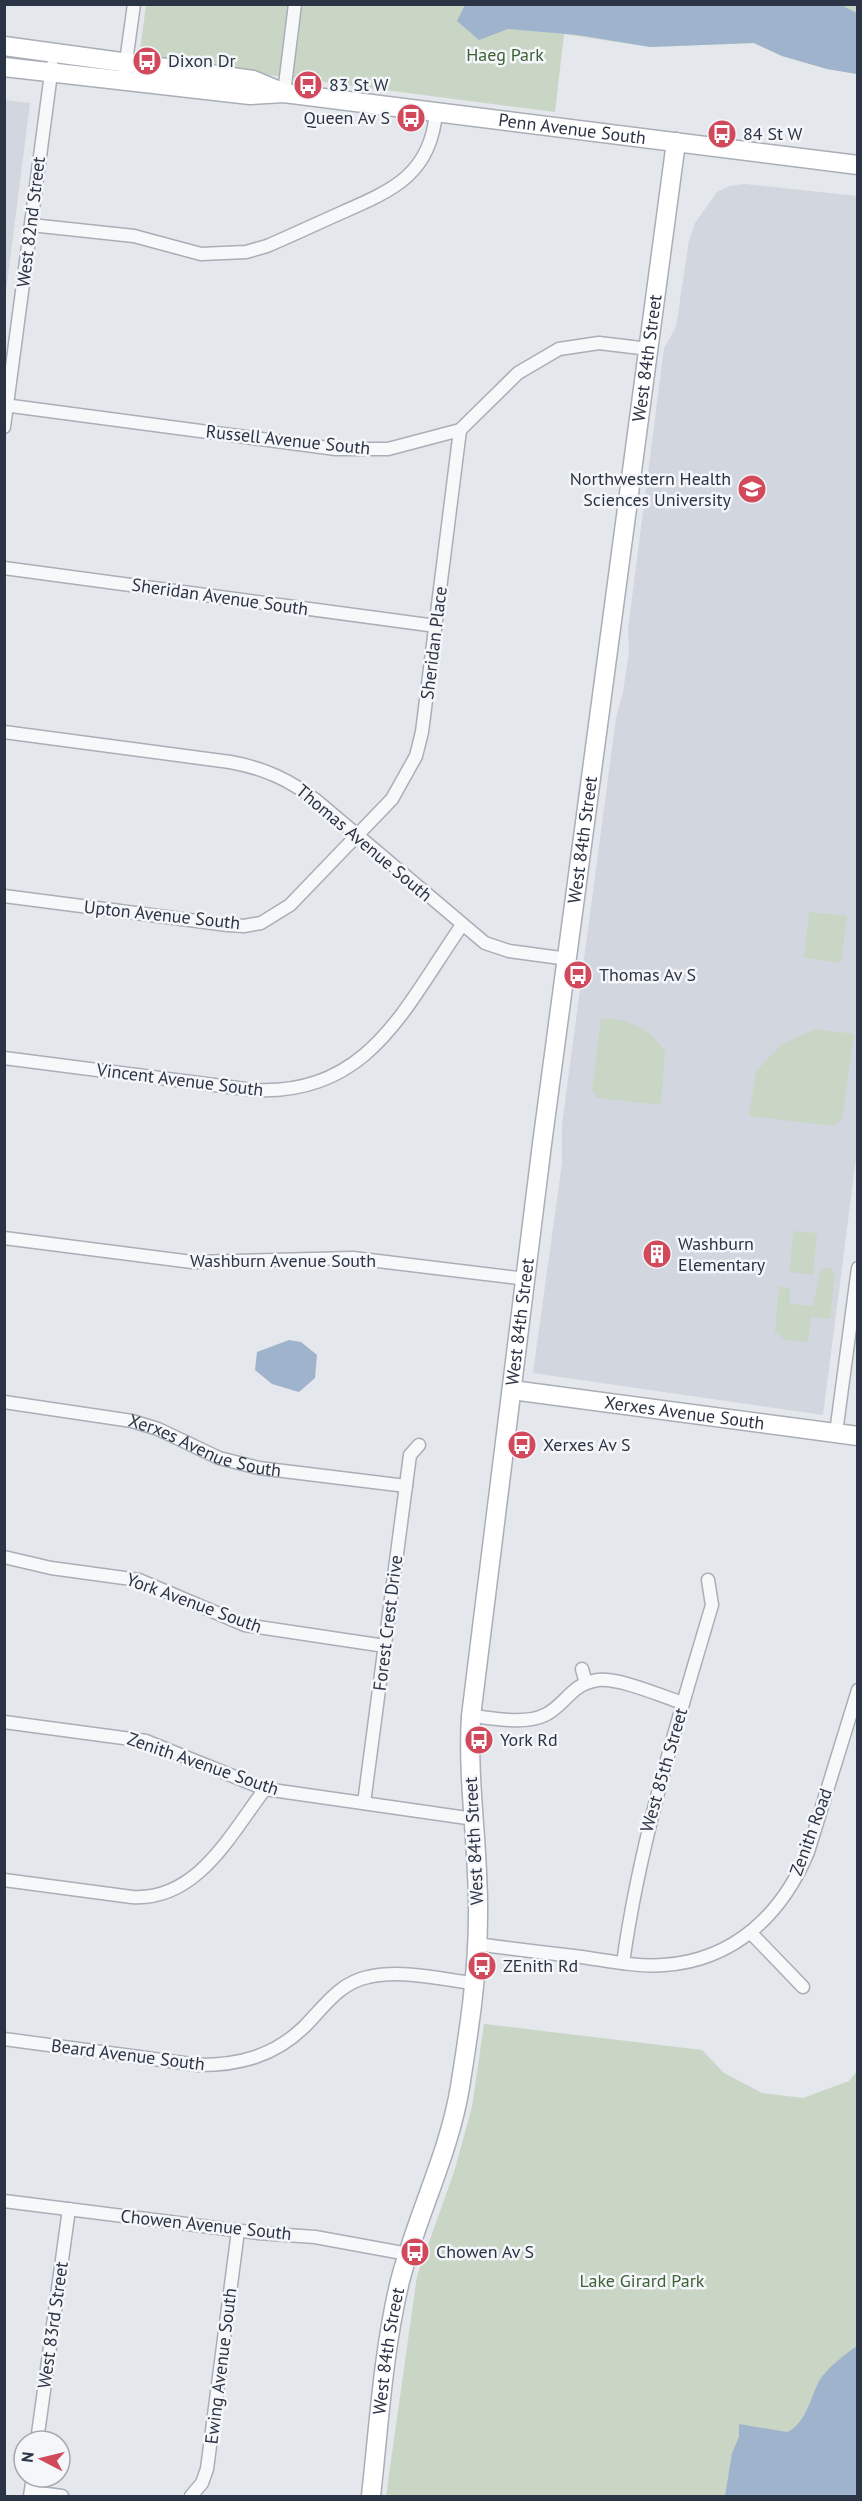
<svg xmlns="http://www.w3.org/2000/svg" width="862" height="2501" font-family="'PT Sans',sans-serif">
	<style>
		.built { fill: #d2d6de }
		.green { fill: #c9d6c5 }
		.water { fill: #9fb4cc }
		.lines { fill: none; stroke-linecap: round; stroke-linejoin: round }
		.street-casing { stroke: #a9aeb7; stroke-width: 15 }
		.secondary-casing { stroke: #a9aeb7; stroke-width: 21 }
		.street { stroke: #f7f8fa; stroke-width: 12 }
		.secondary { stroke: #fff; stroke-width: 18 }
		.labels { text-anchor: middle; stroke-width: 5; stroke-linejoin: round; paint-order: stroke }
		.park-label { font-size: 18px; fill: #3f6138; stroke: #f4f6f9 }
		.poi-label { font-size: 18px; fill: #2b3445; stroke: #f4f6f9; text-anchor: start }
		.street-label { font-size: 18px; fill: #2b3445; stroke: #f4f6f9 }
	</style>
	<rect width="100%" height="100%" fill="#e4e7ec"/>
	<!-- built -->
	<g class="built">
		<polygon points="5,100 30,103 5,299 4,100"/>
		<polygon points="745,184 857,196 858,1143 823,1415 533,1373 562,1163 562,1125 616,718 623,692 629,652 628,629 664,348 676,327 689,240 695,223 717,192 729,186"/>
	</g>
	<!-- green -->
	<g class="green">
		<polygon points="146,5 857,5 857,74 827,69 782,56 754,43 650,47 564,34 555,112 139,58"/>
		<polygon points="809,912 847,916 841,963 804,958"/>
		<path d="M 601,1018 C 634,1021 644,1025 665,1051 L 661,1105 L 597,1098 L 592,1090 Z"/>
		<polygon points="816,1029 854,1034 842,1119 833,1126 749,1116 756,1071 782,1044"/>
		<polygon points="793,1231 817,1233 813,1275 790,1272"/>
		<polygon points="825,1268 832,1269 835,1273 830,1319 811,1317 808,1342 785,1340 775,1332 779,1286 790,1288 790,1304 813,1306 820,1272"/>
		<polygon points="484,2024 702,2050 724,2073 762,2093 803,2098 849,2081 857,2071 857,2496 386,2496 417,2276 454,2172 472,2107"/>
	</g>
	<!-- water -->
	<g class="water">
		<polygon points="465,5 841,5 857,13 857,74 827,69 782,56 754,43 650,47 578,35 508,29 479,40 457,21"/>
		<polygon points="289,1340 301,1342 317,1355 315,1378 299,1392 272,1384 255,1370 257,1352"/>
		<path d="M 857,2346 L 857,2496 L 725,2496 L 732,2453 L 739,2437 L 739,2424 L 787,2432 C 805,2425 811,2397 819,2381 C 827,2368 845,2354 857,2346 Z"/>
	</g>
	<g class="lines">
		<!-- street casing -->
		<g class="street-casing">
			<g id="street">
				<polyline points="125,69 134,4"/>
				<polyline points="284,93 295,4"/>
				<path d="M 31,225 L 134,236 L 201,254 L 246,252 L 267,246 C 293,235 318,223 343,212 C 393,190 431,174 436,112"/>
				<polyline points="4,405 336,449 388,449 460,430 518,373 559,349 599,343 649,349"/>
				<polyline points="4,427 52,66"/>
				<polyline points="4,568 436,626"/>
				<path d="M 4,732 L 230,762 C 264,768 290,780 317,801 L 485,943 L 509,951 L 568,959"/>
				<polyline points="4,896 228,925 244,926 261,923 290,905 392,799 416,756 422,732 460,430"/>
				<path d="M 4,1058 L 253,1090 C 369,1096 404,1008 462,925"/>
				<polyline points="4,1238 192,1262 353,1258 526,1279"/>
				<path id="s1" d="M 4,1402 L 132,1421 L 158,1429 L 219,1458 L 259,1468 L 406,1486"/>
				<polyline points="836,1433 858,1268"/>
				<polyline points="4,1557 51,1568 139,1580 245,1625 385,1646"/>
				<polyline points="582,1669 586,1683"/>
				<path d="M 471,1716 C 494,1718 524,1725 545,1715 C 567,1704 570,1684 598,1680 C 621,1678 661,1696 683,1703"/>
				<polyline points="4,1722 146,1741 265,1789 474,1819"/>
				<polyline points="364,1803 410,1455 419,1445"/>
				<path d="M 4,1880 L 132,1897 C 197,1901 230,1835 265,1789"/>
				<polyline points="750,1932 803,1987"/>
				<path d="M 477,1944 C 512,1949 547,1953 582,1957 C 609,1961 637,1967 664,1965 C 735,1960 782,1914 808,1852 L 858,1690"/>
				<path d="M 623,1963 C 640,1840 677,1724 712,1605 L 708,1580"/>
				<path d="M 4,2039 L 199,2065 C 240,2065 274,2056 304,2027 C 324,2007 339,1983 368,1977 C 402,1969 440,1979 473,1983"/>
				<polyline points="4,2201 258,2233 315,2237 408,2254"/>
				<polyline points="37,2441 69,2209"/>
				<polyline points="31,2492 62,2496"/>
				<polyline points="30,2496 33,2477"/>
				<polyline points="191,2496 202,2483 207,2469 238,2231"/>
			</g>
		</g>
		<!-- secondary casing -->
		<g class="secondary-casing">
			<g id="secondary">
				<polyline points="4,46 253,80 277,90"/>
				<path id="s2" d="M 4,67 L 250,95 L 284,93 L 858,165"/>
				<path id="s3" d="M 512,1390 L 858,1436"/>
				<path id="s4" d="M 371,2496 C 379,2425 383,2351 400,2281 C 417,2215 449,2154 460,2087 C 469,2031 478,1972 478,1915 C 479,1849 467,1783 471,1716 L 542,1144 L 676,142"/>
			</g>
		</g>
		<!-- street -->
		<use href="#street" class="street"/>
		<!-- secondary -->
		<use href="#secondary" class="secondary"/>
	</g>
	<!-- icons -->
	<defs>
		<g id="bus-disc" transform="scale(1.5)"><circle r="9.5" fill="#d1495b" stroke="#f4f6f9"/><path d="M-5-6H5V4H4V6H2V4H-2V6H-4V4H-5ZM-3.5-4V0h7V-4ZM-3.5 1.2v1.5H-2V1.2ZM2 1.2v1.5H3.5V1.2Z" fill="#fff"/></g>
		<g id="university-disc" transform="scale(1.5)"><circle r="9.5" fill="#d1495b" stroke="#f4f6f9"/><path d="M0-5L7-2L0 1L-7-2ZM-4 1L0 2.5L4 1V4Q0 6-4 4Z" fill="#fff"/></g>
		<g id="building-disc" transform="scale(1.5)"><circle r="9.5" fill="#d1495b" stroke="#f4f6f9"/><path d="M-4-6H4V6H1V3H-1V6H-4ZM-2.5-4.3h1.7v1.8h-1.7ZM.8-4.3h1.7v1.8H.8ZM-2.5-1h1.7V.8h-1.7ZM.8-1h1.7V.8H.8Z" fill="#fff"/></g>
	</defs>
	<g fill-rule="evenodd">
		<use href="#bus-disc" x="147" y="61"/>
		<use href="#bus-disc" x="308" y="85"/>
		<use href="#bus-disc" x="411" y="118"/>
		<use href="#bus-disc" x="722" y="134"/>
		<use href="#university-disc" x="752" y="489"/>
		<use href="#bus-disc" x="578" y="975"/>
		<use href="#building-disc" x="657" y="1254"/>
		<use href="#bus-disc" x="522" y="1445"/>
		<use href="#bus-disc" x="479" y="1740"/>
		<use href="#bus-disc" x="482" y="1966"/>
		<use href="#bus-disc" x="415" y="2252"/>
	</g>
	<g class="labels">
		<!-- park labels -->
		<g class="park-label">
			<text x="505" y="61">Haeg Park</text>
			<text x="642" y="2287">Lake Girard Park</text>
		</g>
		<!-- poi labels -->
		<g class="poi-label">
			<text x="168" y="67">Dixon Dr</text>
			<text x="329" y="91">83 St W</text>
			<text x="390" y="124" text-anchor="end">Queen Av S</text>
			<text x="743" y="140">84 St W</text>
			<text x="731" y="485" text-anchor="end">Northwestern Health<tspan x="731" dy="21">Sciences University</tspan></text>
			<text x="599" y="981">Thomas Av S</text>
			<text x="678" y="1250">Washburn<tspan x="678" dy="21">Elementary</tspan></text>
			<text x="543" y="1451">Xerxes Av S</text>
			<text x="500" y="1746">York Rd</text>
			<text x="503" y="1972">ZEnith Rd</text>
			<text x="436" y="2258">Chowen Av S</text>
		</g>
		<!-- street labels -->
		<g class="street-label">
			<text dy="6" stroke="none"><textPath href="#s2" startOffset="572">Penn Avenue South</textPath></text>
			<text transform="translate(31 222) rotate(-83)" y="6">West 82nd Street</text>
			<text dy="6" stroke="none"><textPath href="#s4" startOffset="2162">West 84th Street</textPath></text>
			<text transform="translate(288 440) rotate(6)" y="6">Russell Avenue South</text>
			<text transform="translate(220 597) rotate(8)" y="6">Sheridan Avenue South</text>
			<text transform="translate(434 643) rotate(-83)" y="6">Sheridan Place</text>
			<text dy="6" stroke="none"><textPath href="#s4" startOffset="1676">West 84th Street</textPath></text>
			<text transform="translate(364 843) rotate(40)" y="6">Thomas Avenue South</text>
			<text transform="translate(162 915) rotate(6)" y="6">Upton Avenue South</text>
			<text transform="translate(180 1080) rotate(7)" y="6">Vincent Avenue South</text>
			<text x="283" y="1267">Washburn Avenue South</text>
			<text dy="6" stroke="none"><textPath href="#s4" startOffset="1190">West 84th Street</textPath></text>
			<text dy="6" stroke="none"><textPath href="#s3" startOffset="174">Xerxes Avenue South</textPath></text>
			<text dy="6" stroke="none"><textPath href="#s1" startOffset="207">Xerxes Avenue South</textPath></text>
			<text transform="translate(194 1603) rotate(20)" y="6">York Avenue South</text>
			<text transform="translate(388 1623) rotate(-83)" y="6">Forest Crest Drive</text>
			<text transform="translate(203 1764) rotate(19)" y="6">Zenith Avenue South</text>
			<text transform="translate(664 1770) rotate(-74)" y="6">West 85th Street</text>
			<text transform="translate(811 1832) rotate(-70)" y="6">Zenith Road</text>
			<text transform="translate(474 1841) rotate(-93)" y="6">West 84th Street</text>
			<text transform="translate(128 2055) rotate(7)" y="6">Beard Avenue South</text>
			<text transform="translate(206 2225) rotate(6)" y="6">Chowen Avenue South</text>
			<text transform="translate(53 2325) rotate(-82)" y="6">West 83rd Street</text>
			<text dy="6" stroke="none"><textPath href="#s4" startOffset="146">West 84th Street</textPath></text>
			<text transform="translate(221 2366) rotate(-83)" y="6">Ewing Avenue South</text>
		</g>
	</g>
	<!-- border -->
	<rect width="862" height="2501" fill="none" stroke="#2b3445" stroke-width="12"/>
	<!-- north arrow -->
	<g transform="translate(42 2459) rotate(277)"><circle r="28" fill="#f4f6f9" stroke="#a4a8b1" stroke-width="1.5"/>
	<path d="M0-4.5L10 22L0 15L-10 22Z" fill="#d1495b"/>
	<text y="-9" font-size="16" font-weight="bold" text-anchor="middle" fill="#2b3445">N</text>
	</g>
</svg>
